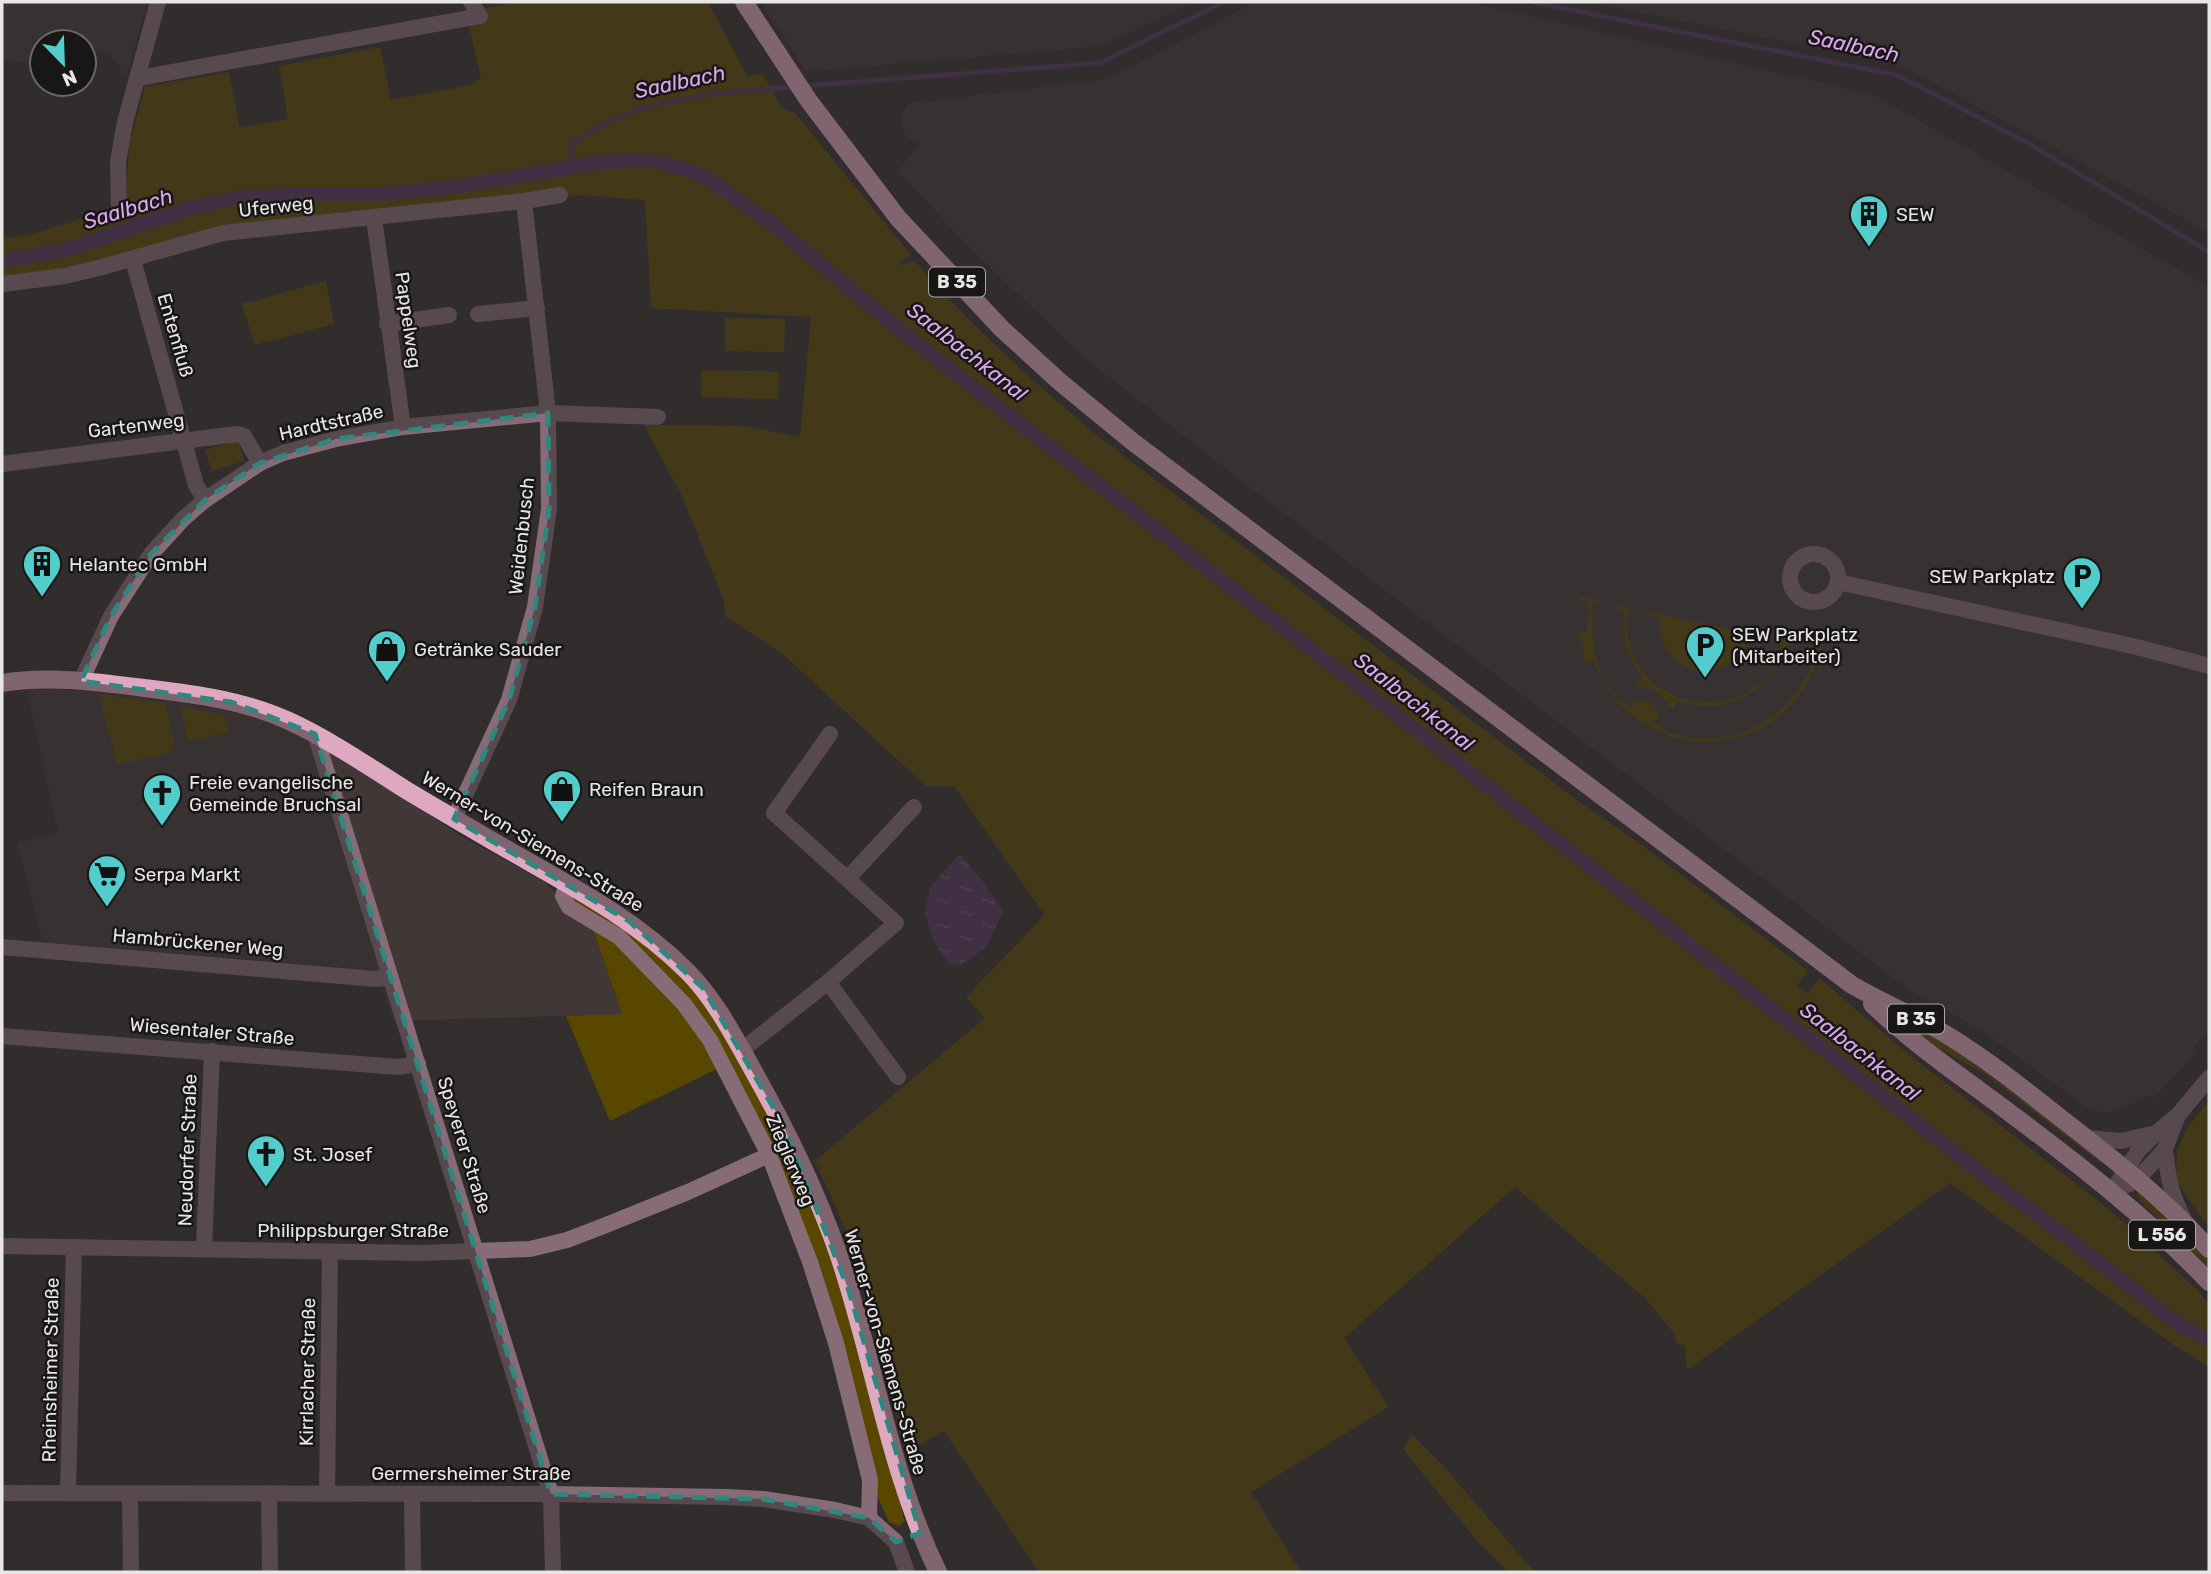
<svg xmlns="http://www.w3.org/2000/svg" width="2211" height="1574" font-family="Rubik,sans-serif">
	<style>
		.built { fill: #413736 }
		.green { fill: #594700 }
		.water { fill: url(#water-ripples) }
		.lines { fill: none; stroke-linecap: round; stroke-linejoin: round }
		.stream { stroke: #543360; stroke-width: 4.5 }
		.canal { stroke: #543360; stroke-width: 14 }
		.minor { stroke: #876c78; stroke-width: 16 }
		.major { stroke: #dfa8c1; stroke-width: 18 }
		.marked { fill: none; stroke: #308780; stroke-width: 5; stroke-dasharray: 14 9; stroke-linejoin: round }
		.labels { text-anchor: middle; stroke-width: 5; stroke-linejoin: round; paint-order: stroke }
		.shield { fill: #181716; stroke: #aaa9a8; stroke-width: 2 }
		.shield-label { font-size: 18px; font-weight: bold; fill: #e9e7e6 }
		.street-label { font-size: 19px; fill: #e9e7e6; stroke: #181716 }
		.poi-label { font-size: 19px; fill: #e9e7e6; stroke: #181716; text-anchor: start }
		.water-label { font-size: 21px; font-style: italic; fill: #dda8f0; stroke: #181716 }
	</style>
	<defs>
		<pattern id="water-ripples" width="26" height="14" patternUnits="userSpaceOnUse" patternTransform="scale(1.75)"><rect width="26" height="14" fill="#543360"/><path d="M2 4q2-2 4 0t4 0M15 11q2-2 4 0t4 0" fill="none" stroke="#6d5177"/></pattern>
	</defs>
	<rect width="100%" height="100%" fill="#322e2e"/>
	<!-- built -->
	<g class="built">
		<polygon points="2,2 148,2 126,76 109,53 84,47 84,42 66,42 45,37 34,63 2,59"/>
		<polygon points="762,2 1194,2 1101,46 806,71"/>
		<polygon points="1255,2 1469,2 1874,95 2209,287 2209,1030 2193,1047 2197,1052 2153,1099 2148,1095 2134,1103 2110,1112 2092,1111 1983,1031 1908,989 1229,471 1085,358 973,251 898,171 919,145 905,135 900,118 908,104 1109,79"/>
		<polygon points="1589,2 2209,2 2209,232 1901,65"/>
		<polygon points="27,690 105,690 181,702 253,716 303,737 377,780 461,836 543,881 593,931 622,1014 393,1021 376,970 222,957 44,945 17,843 58,833"/>
	</g>
	<!-- green -->
	<g class="green">
		<path d="M 520,2 L 708,2 L 747,76 L 762,73 L 782,108 L 795,113 L 911,255 L 900,262 L 901,265 L 915,261 C 968,324 1032,380 1095,434 L 1578,801 L 1635,840 L 1808,971 L 1797,986 L 1808,994 L 1819,978 L 1908,1054 L 2116,1215 L 2196,1289 L 2209,1304 L 2209,1366 L 2175,1346 L 1950,1183 L 1687,1370 L 1685,1346 L 1676,1343 L 1674,1333 L 1645,1298 L 1515,1187 L 1344,1338 L 1388,1407 L 1251,1492 L 1301,1572 L 1039,1572 L 944,1431 L 907,1452 L 860,1262 L 815,1161 L 985,1018 L 966,997 L 1045,915 L 954,786 L 926,786 L 784,655 L 725,616 L 724,601 L 681,494 L 644,425 L 743,426 L 800,437 L 811,317 L 651,308 L 645,200 L 585,195 L 525,197 L 273,221 L 91,265 L 2,278 L 2,239 L 30,235 L 126,205 L 129,147 L 145,87 L 229,72 L 240,128 L 288,119 L 279,66 L 380,47 L 391,100 L 471,85 L 481,78 L 466,12 Z"/>
		<polygon points="326,281 334,324 255,345 242,304"/>
		<polygon points="725,318 785,319 784,352 725,351"/>
		<polygon points="702,370 779,372 778,399 701,397"/>
		<polygon points="238,440 244,461 212,471 205,450"/>
		<path d="M 1581,597 L 1602,603 L 1602,605 L 1593,603 C 1589,636 1595,693 1632,707 L 1635,699 C 1649,701 1655,702 1660,716 L 1654,722 C 1664,733 1679,736 1694,738 C 1752,744 1800,705 1817,652 L 1807,649 L 1808,647 L 1829,651 L 1830,654 L 1820,652 C 1794,742 1693,771 1624,708 C 1609,695 1600,677 1593,659 L 1583,661 L 1584,647 L 1578,634 L 1587,632 L 1589,602 L 1580,600 Z"/>
		<path d="M 1616,605 L 1637,611 L 1637,613 L 1628,611 C 1615,711 1758,739 1782,644 L 1772,641 L 1773,639 L 1794,643 L 1795,646 L 1786,645 C 1768,694 1728,716 1677,701 L 1673,710 C 1666,703 1662,693 1652,689 C 1645,687 1642,689 1635,684 L 1642,677 C 1626,658 1622,635 1624,610 L 1615,608 Z"/>
		<path d="M 1650,612 L 1760,636 L 1760,639 L 1751,637 C 1727,690 1657,677 1659,618 L 1649,615 Z"/>
		<polygon points="99,694 166,703 174,744 170,745 172,753 117,764"/>
		<polygon points="180,706 224,715 230,732 188,741"/>
		<polygon points="567,883 687,971 742,1050 837,1252 893,1454 904,1521 899,1526 889,1522 870,1480 810,1262 723,1066 610,1121 566,1016 622,1014 590,921 569,907"/>
		<polygon points="1903,1019 1953,1048 2102,1159 2100,1162 1985,1074 1935,1046 1902,1021"/>
		<polygon points="2209,1101 2209,1226 2200,1216 2176,1179 2177,1151 2187,1128"/>
		<polygon points="2138,1190 2183,1232 2209,1261 2209,1269 2144,1205 2137,1195"/>
		<polygon points="1412,1435 1447,1470 1529,1566 1537,1572 1509,1572 1478,1542 1403,1449"/>
	</g>
	<!-- water -->
	<polygon class="water" points="960,854 984,883 1003,912 986,947 961,965 949,964 933,940 925,912 930,887"/>
	<g class="lines">
		<!-- stream -->
		<g class="stream">
			<polyline points="1532,2 1897,75 2028,143 2209,252"/>
			<polyline points="803,86 1100,63 1224,2"/>
			<path d="M 569,168 L 573,142 C 597,128 624,113 651,106 C 698,94 746,90 795,87"/>
		</g>
		<!-- canal -->
		<polyline class="canal" points="2,261 69,249 193,207 238,197 306,194 381,194 460,186 602,162 637,160 661,162 687,170 709,179 771,223 912,340 1426,738 1977,1170 2076,1244 2175,1322 2209,1340"/>
		<!-- minor -->
		<g class="minor">
			<polyline points="139,78 480,16 471,2"/>
			<polyline points="119,208 118,162 125,122 158,2"/>
			<polyline points="374,218 403,427"/>
			<polyline points="133,260 196,485 205,500"/>
			<polyline points="2,284 65,276 102,267 223,233 524,201 560,195"/>
			<polyline points="478,314 537,308"/>
			<polyline points="387,324 449,315"/>
			<polyline points="2,464 237,434 244,436 260,463"/>
			<circle cx="1814" cy="578" r="24"/>
			<polyline points="1838,582 2137,647 2209,666"/>
			<polyline points="81,681 111,616 151,554 183,519 205,500 260,463 283,453 336,439 403,427 548,413 658,417"/>
			<polyline points="315,734 551,1494 553,1572"/>
			<polyline points="454,819 509,700 535,607 549,509 548,413 524,201"/>
			<polyline points="848,878 914,807"/>
			<polyline points="567,883 563,896 569,907 619,937 684,1004 710,1040 769,1155 810,1262 836,1343 870,1480 869,1518"/>
			<polyline points="2,947 376,979 390,977"/>
			<polyline points="828,982 898,1077"/>
			<polyline points="2,1036 398,1067 418,1064"/>
			<polyline points="742,1050 828,982 896,923 774,813 830,734"/>
			<polyline points="2087,1138 2121,1141 2152,1134"/>
			<path d="M 2165,1149 C 2168,1178 2171,1194 2184,1220"/>
			<polyline points="2127,1185 2137,1180 2165,1149 2178,1115"/>
			<polyline points="2112,1192 2138,1151 2155,1134 2178,1115 2209,1078"/>
			<polyline points="2,1246 422,1253 530,1249 567,1240 601,1227 688,1192 769,1155"/>
			<polyline points="204,1249 212,1051"/>
			<polyline points="2,1493 551,1494 726,1497 763,1499 835,1510 869,1518 896,1542 907,1572"/>
			<polyline points="68,1493 74,1247"/>
			<polyline points="269,1493 270,1572"/>
			<polyline points="327,1493 330,1252"/>
			<polyline points="130,1494 131,1572"/>
			<polyline points="412,1494 413,1572"/>
		</g>
		<!-- major -->
		<g class="major">
			<path d="M 744,2 L 809,101 L 898,218 L 1002,329 L 1060,382 L 1133,442 L 1852,985 C 1880,1001 1909,1014 1937,1029 C 1980,1054 2019,1085 2058,1116 C 2111,1157 2165,1199 2209,1249"/>
			<path d="M 2,683 C 48,675 98,682 144,688 C 193,694 244,700 289,721 C 330,740 368,766 406,790 C 443,812 480,834 517,855 C 577,889 638,922 687,971 C 715,999 735,1038 754,1072 C 786,1129 816,1190 838,1253 C 874,1359 889,1471 938,1572"/>
			<path d="M 1872,1004 C 1913,1044 1961,1076 2006,1110 C 2077,1163 2148,1218 2209,1282"/>
		</g>
	</g>
	<!-- marked area -->
	<path d="M0 0H2211V1574H0ZM 548,413 L 549,509 L 535,607 L 509,700 L 454,819 L 629,921 L 703,988 L 783,1124 L 849,1291 L 920,1533 L 896,1542 L 869,1518 L 763,1499 L 551,1494 L 315,734 L 231,702 L 81,681 L 111,616 L 151,554 L 205,500 L 260,463 L 336,439 Z" fill="#322e2e" fill-opacity=".55" fill-rule="evenodd"/>
	<path class="marked" d="M 548,413 L 549,509 L 535,607 L 509,700 L 454,819 L 629,921 L 703,988 L 783,1124 L 849,1291 L 920,1533 L 896,1542 L 869,1518 L 763,1499 L 551,1494 L 315,734 L 231,702 L 81,681 L 111,616 L 151,554 L 205,500 L 260,463 L 336,439 Z"/>
	<!-- icons -->
	<defs>
		<g id="building-pin" transform="scale(2.0125)"><path d="M0 17L-7.5 6A9.5 9.5 0 1 1 7.5 6Z" fill="#53cdcb" stroke="#181716"/><path d="M-4-6H4V6H1V3H-1V6H-4ZM-2.5-4.3h1.7v1.8h-1.7ZM.8-4.3h1.7v1.8H.8ZM-2.5-1h1.7V.8h-1.7ZM.8-1h1.7V.8H.8Z" fill="#111"/></g>
		<g id="parking-pin" transform="scale(2.0125)"><path d="M0 17L-7.5 6A9.5 9.5 0 1 1 7.5 6Z" fill="#53cdcb" stroke="#181716"/><path d="M-3.5-5.5H1a3.5 3.5 0 0 1 0 7H-1V5.5H-3.5ZM-1-3.4V-.6H.8a1.4 1.4 0 0 0 0-2.8Z" fill="#111"/></g>
		<g id="shop-pin" transform="scale(2.0125)"><path d="M0 17L-7.5 6A9.5 9.5 0 1 1 7.5 6Z" fill="#53cdcb" stroke="#181716"/><path d="M-5-2.5h2.3a2.7 3.5 0 0 1 5.4 0H5L5.5 6h-11ZM-1.5-2.5h3a1.5 2.3 0 0 0-3 0Z" fill="#111"/></g>
		<g id="church-pin" transform="scale(2.0125)"><path d="M0 17L-7.5 6A9.5 9.5 0 1 1 7.5 6Z" fill="#53cdcb" stroke="#181716"/><path d="M-1.2-6h2.4v3.5h3.3v2.4h-3.3V6h-2.4V-.1h-3.3v-2.4h3.3Z" fill="#111"/></g>
		<g id="supermarket-pin" transform="scale(2.0125)"><path d="M0 17L-7.5 6A9.5 9.5 0 1 1 7.5 6Z" fill="#53cdcb" stroke="#181716"/><path d="M-6-5.5h2.5l.6 2H6L4.5 2H-2.5L-4.4-4H-6ZM-1.5 3.2a1.3 1.3 0 1 0 .1 0ZM3 3.2a1.3 1.3 0 1 0 .1 0Z" fill="#111"/></g>
	</defs>
	<g fill-rule="evenodd">
		<use href="#building-pin" x="1869" y="214"/>
		<use href="#building-pin" x="42" y="564"/>
		<use href="#parking-pin" x="2082" y="576"/>
		<use href="#parking-pin" x="1705" y="645"/>
		<use href="#shop-pin" x="387" y="649"/>
		<use href="#shop-pin" x="562" y="789"/>
		<use href="#church-pin" x="162" y="793"/>
		<use href="#supermarket-pin" x="107" y="874"/>
		<use href="#church-pin" x="266" y="1154"/>
	</g>
	<g class="labels">
		<!-- shield labels -->
		<g class="shield">
			<rect x="929" y="267.5" width="56" height="29" rx="5"/>
			<rect x="1888" y="1004.5" width="56" height="29" rx="5"/>
			<rect x="2129" y="1220.5" width="66" height="29" rx="5"/>
		</g>
		<g class="shield-label">
			<text x="957" y="288">B 35</text>
			<text x="1916" y="1025">B 35</text>
			<text x="2162" y="1241">L 556</text>
		</g>
		<!-- street labels -->
		<g class="street-label">
			<text transform="translate(276 206) rotate(-6)" y="7">Uferweg</text>
			<text transform="translate(409 320) rotate(82)" y="7">Pappelweg</text>
			<text transform="translate(176 335) rotate(74)" y="7">Entenfluß</text>
			<text transform="translate(331 422) rotate(-13)" y="7">Hardtstraße</text>
			<text transform="translate(136 425) rotate(-7)" y="7">Gartenweg</text>
			<text transform="translate(521 536) rotate(-84)" y="7">Weidenbusch</text>
			<text transform="translate(533 841) rotate(31)" y="7">Werner-von-Siemens-Straße</text>
			<text transform="translate(198 942) rotate(5)" y="7">Hambrückener Weg</text>
			<text transform="translate(212 1031) rotate(5)" y="7">Wiesentaler Straße</text>
			<text transform="translate(465 1145) rotate(73)" y="7">Speyerer Straße</text>
			<text transform="translate(187 1150) rotate(-88)" y="7">Neudorfer Straße</text>
			<text transform="translate(791 1160) rotate(67)" y="7">Zieglerweg</text>
			<text x="353" y="1237">Philippsburger Straße</text>
			<text transform="translate(886 1352) rotate(74)" y="7">Werner-von-Siemens-Straße</text>
			<text transform="translate(50 1370) rotate(-89)" y="7">Rheinsheimer Straße</text>
			<text transform="translate(307 1372) rotate(-89)" y="7">Kirrlacher Straße</text>
			<text x="471" y="1480">Germersheimer Straße</text>
		</g>
		<!-- poi labels -->
		<g class="poi-label">
			<text x="1896" y="221">SEW</text>
			<text x="69" y="571">Helantec GmbH</text>
			<text x="2055" y="583" text-anchor="end">SEW Parkplatz</text>
			<text x="1732" y="641">SEW Parkplatz<tspan x="1732" dy="22">(Mitarbeiter)</tspan></text>
			<text x="414" y="656">Getränke Sauder</text>
			<text x="189" y="789">Freie evangelische<tspan x="189" dy="22">Gemeinde Bruchsal</tspan></text>
			<text x="589" y="796">Reifen Braun</text>
			<text x="134" y="881">Serpa Markt</text>
			<text x="293" y="1161">St. Josef</text>
		</g>
		<!-- water labels -->
		<g class="water-label">
			<text transform="translate(1854 46) rotate(12)" y="7">Saalbach</text>
			<text transform="translate(680 82) rotate(-12)" y="7">Saalbach</text>
			<text transform="translate(128 209) rotate(-17)" y="7">Saalbach</text>
			<text transform="translate(967 352) rotate(38)" y="7">Saalbachkanal</text>
			<text transform="translate(1414 702) rotate(38)" y="7">Saalbachkanal</text>
			<text transform="translate(1860 1052) rotate(38)" y="7">Saalbachkanal</text>
		</g>
	</g>
	<!-- border -->
	<rect width="2211" height="1574" fill="none" stroke="#e9e7e6" stroke-width="7"/>
	<!-- north arrow -->
	<g transform="translate(63 63) rotate(157)"><circle r="33" fill="#181716" stroke="#6c6a69" stroke-width="2"/>
	<path d="M0-5L12 26L0 18L-12 26Z" fill="#53cdcb"/>
	<text y="-10" font-size="19" font-weight="bold" text-anchor="middle" fill="#e9e7e6">N</text>
	</g>
</svg>
